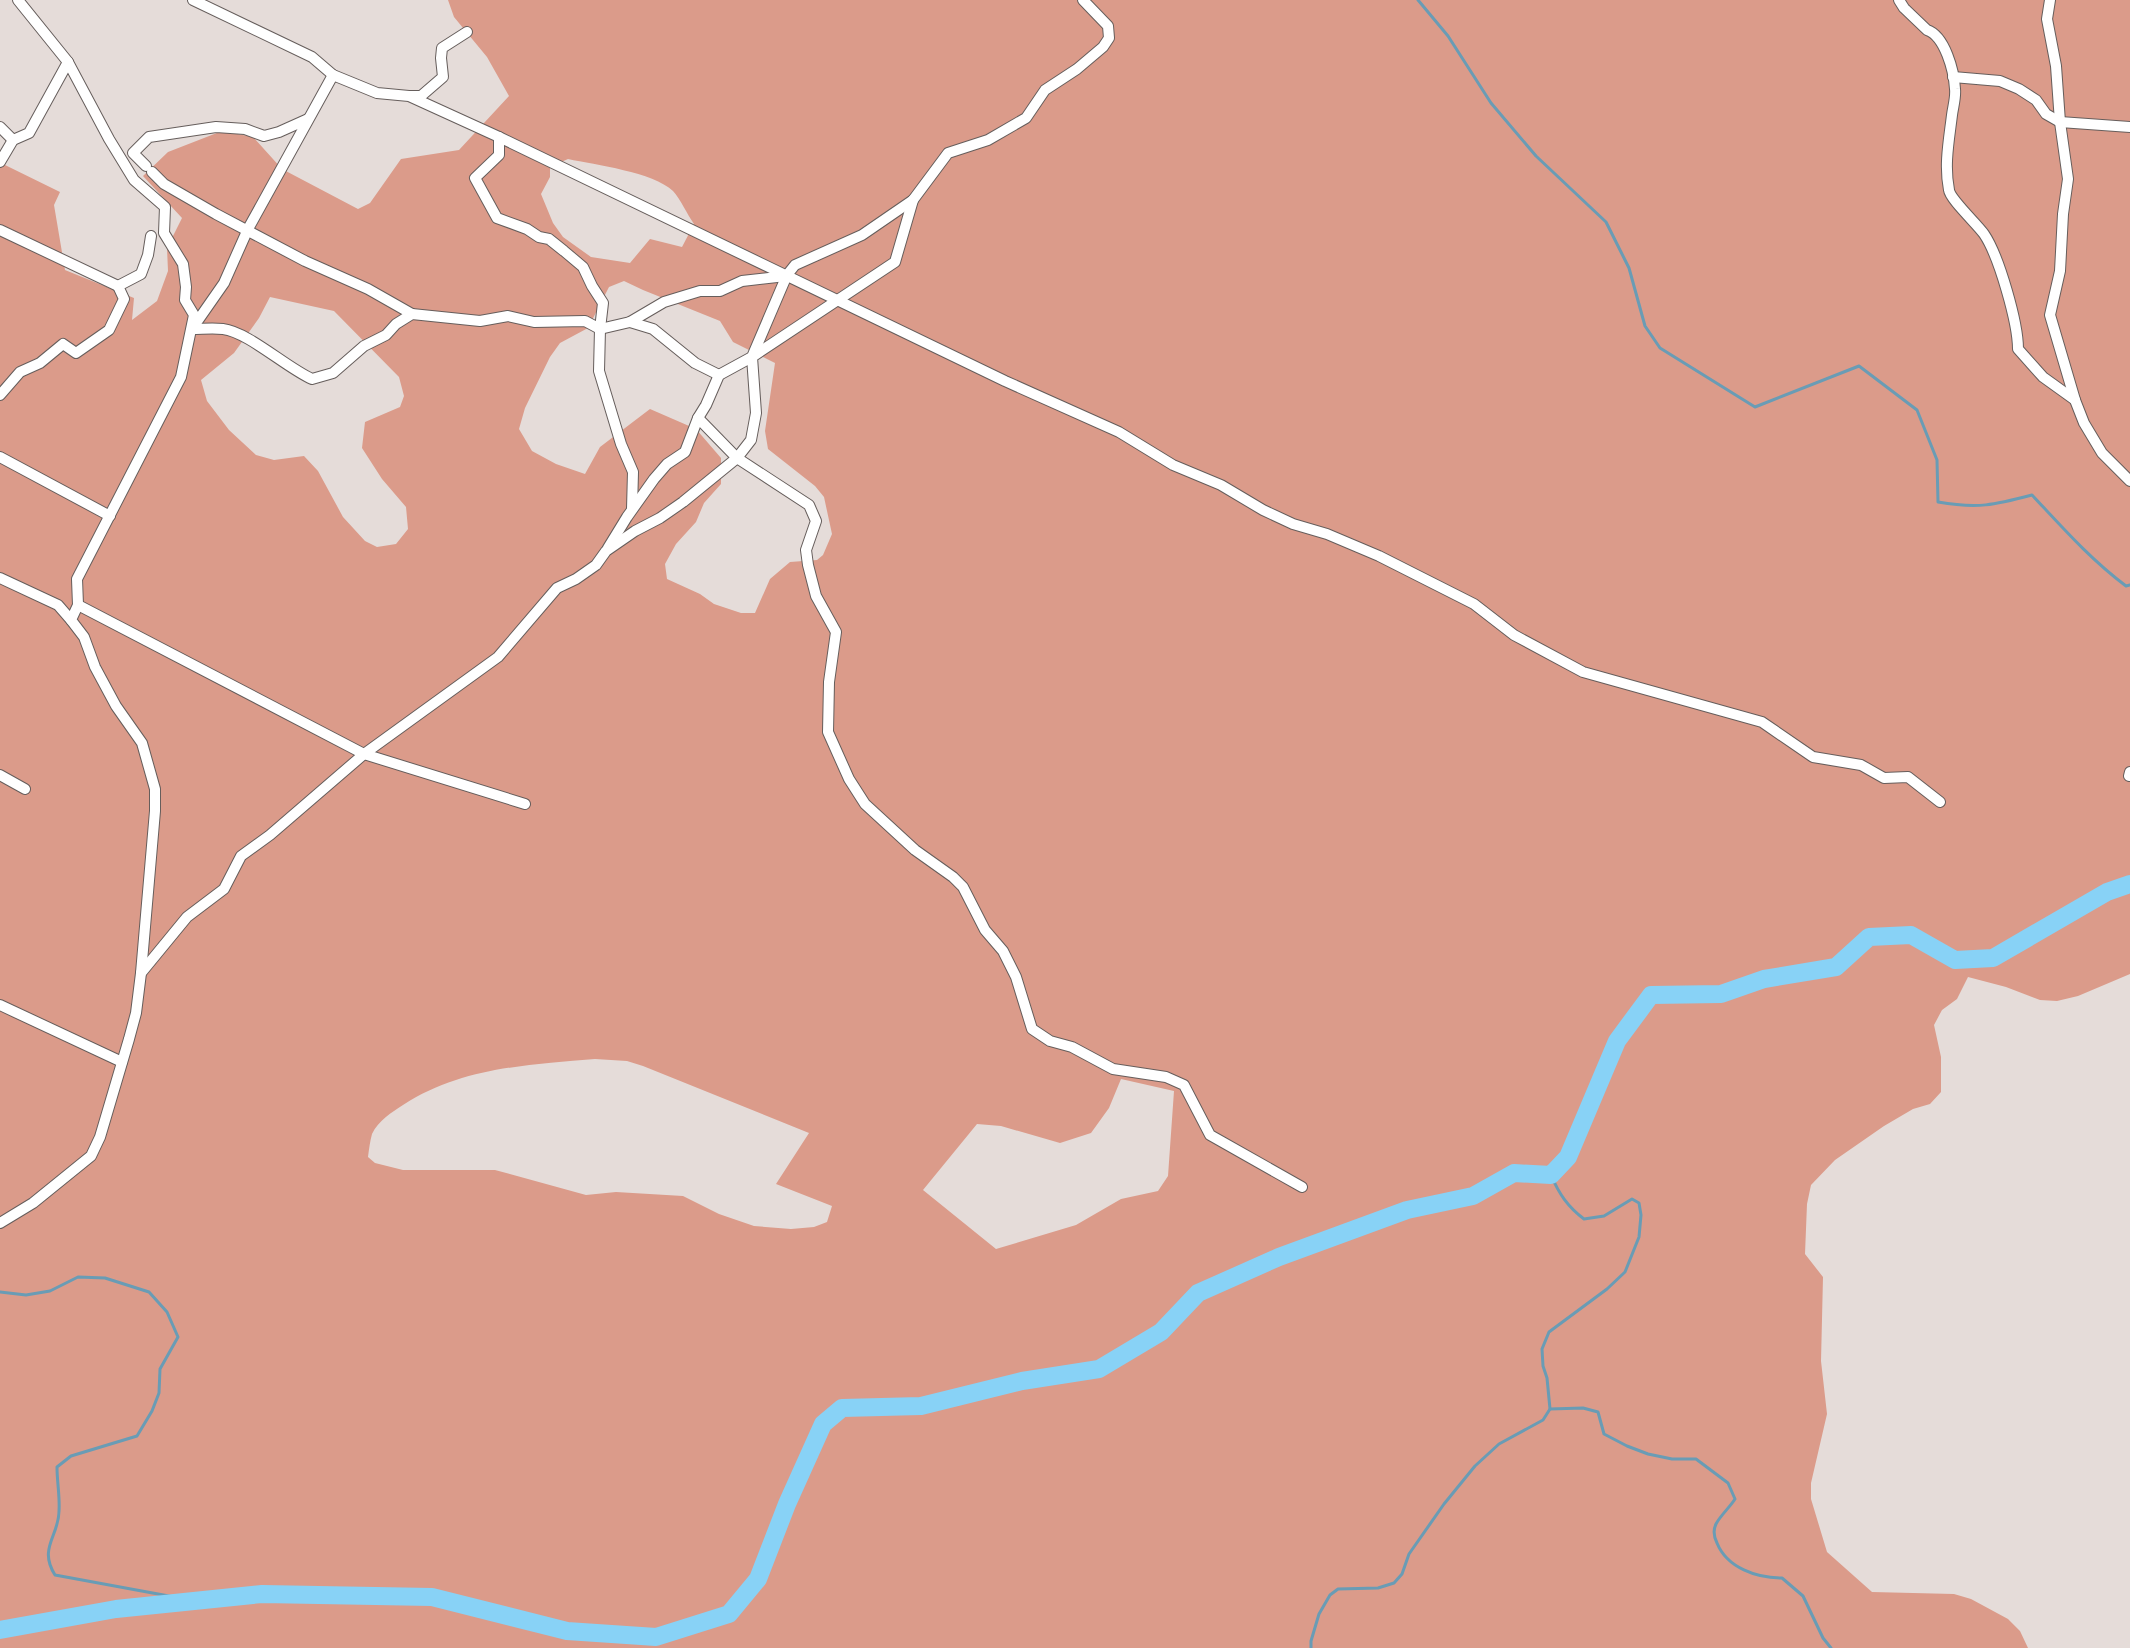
<svg xmlns="http://www.w3.org/2000/svg" width="2130" height="1648" font-family="Jost,sans-serif">
	<style>
		.green { fill: #db9b8a; fill-rule: evenodd }
		.lines { fill: none; stroke-linecap: round; stroke-linejoin: round }
		.stream { stroke: #699cb5; stroke-width: 3 }
		.river { stroke: #88d2f6; stroke-width: 18 }
		.street-casing { stroke: #665e5c; stroke-width: 12 }
		.street { stroke: #fff; stroke-width: 10 }
	</style>
	<rect width="100%" height="100%" fill="#e5dcd9"/>
	<!-- green -->
	<path class="green" d="M 448,0 L 2130,0 L 2130,974 L 2078,996 L 2057,1001 L 2040,1000 L 2006,987 L 1968,977 L 1957,999 L 1942,1010 L 1934,1025 L 1941,1057 L 1941,1092 L 1930,1104 L 1913,1109 L 1884,1126 L 1835,1160 L 1811,1185 L 1807,1204 L 1805,1254 L 1823,1277 L 1821,1361 L 1827,1414 L 1811,1483 L 1811,1499 L 1827,1552 L 1872,1592 L 1954,1594 L 1971,1599 L 2008,1619 L 2020,1631 L 2028,1648 L 0,1648 L 0,151 L 5,165 L 60,192 L 54,205 L 65,270 L 134,298 L 132,320 L 157,301 L 168,271 L 167,248 L 182,218 L 143,176 L 168,152 L 222,131 L 253,137 L 282,169 L 358,209 L 370,203 L 401,159 L 459,150 L 509,96 L 487,57 L 454,17 ZM 568,159 C 596,165 653,172 673,191 C 681,200 687,214 694,224 L 682,247 L 650,239 L 630,263 L 591,257 L 563,237 L 553,223 L 541,194 L 550,177 L 550,167 ZM 624,281 L 643,290 L 720,321 L 733,342 L 775,363 L 765,431 L 768,449 L 815,486 L 824,497 L 832,534 L 823,555 L 817,560 L 790,562 L 770,579 L 755,613 L 741,613 L 714,604 L 700,594 L 667,579 L 665,564 L 676,544 L 696,522 L 704,503 L 721,484 L 721,458 L 696,429 L 650,409 L 600,447 L 585,474 L 556,464 L 532,451 L 519,429 L 525,408 L 550,357 L 560,343 L 588,328 L 609,287 ZM 270,297 L 334,311 L 399,377 L 404,396 L 400,407 L 365,422 L 362,448 L 382,479 L 406,507 L 408,529 L 396,544 L 377,547 L 365,541 L 343,517 L 318,471 L 304,456 L 274,460 L 256,455 L 229,430 L 207,401 L 201,380 L 234,353 L 259,318 ZM 595,1059 L 627,1061 L 643,1066 L 809,1133 L 776,1184 L 832,1206 L 827,1222 L 814,1227 L 791,1229 L 754,1226 L 719,1214 L 683,1196 L 616,1192 L 586,1195 L 495,1170 L 403,1170 L 375,1163 L 368,1157 C 369,1149 370,1141 372,1134 C 378,1121 392,1112 403,1105 C 462,1067 527,1065 595,1059 ZM 1121,1079 L 1174,1091 L 1168,1176 L 1158,1191 L 1121,1199 L 1076,1225 L 996,1249 L 923,1190 L 977,1124 L 1001,1126 L 1060,1143 L 1091,1133 L 1109,1108 Z"/>
	<g class="lines">
		<!-- stream -->
		<g class="stream">
			<path d="M 1418,0 L 1448,36 L 1491,103 L 1536,156 L 1606,222 L 1629,268 L 1645,326 L 1660,348 L 1755,407 L 1859,366 L 1917,410 L 1937,460 L 1938,502 C 1978,509 1994,505 2032,495 C 2062,527 2090,559 2126,586 L 2130,585"/>
			<path d="M 0,1292 L 26,1295 L 50,1291 L 78,1277 L 105,1278 L 149,1292 L 167,1312 L 178,1337 L 160,1369 L 159,1393 L 152,1411 L 137,1436 L 71,1456 L 57,1467 C 57,1482 60,1497 59,1511 C 59,1536 38,1548 55,1575 L 196,1601"/>
			<path d="M 1550,1409 L 1583,1408 L 1598,1412 L 1604,1434 L 1627,1446 L 1648,1454 L 1672,1459 L 1696,1459 L 1728,1483 L 1735,1499 C 1730,1507 1720,1516 1716,1524 C 1713,1530 1714,1537 1717,1543 C 1727,1568 1757,1578 1782,1578 L 1803,1596 L 1823,1638 L 1831,1648"/>
			<path d="M 1311,1648 L 1311,1641 L 1319,1614 L 1330,1595 L 1338,1589 L 1378,1588 L 1394,1583 L 1402,1574 L 1409,1554 L 1444,1504 L 1475,1466 L 1499,1444 L 1543,1420 L 1550,1409 L 1547,1378 L 1543,1366 L 1542,1349 L 1549,1332 L 1607,1289 L 1625,1272 L 1639,1237 L 1641,1215 L 1639,1203 L 1632,1199 L 1604,1216 L 1584,1219 C 1568,1207 1559,1194 1551,1175"/>
		</g>
		<!-- river -->
		<polyline class="river" points="0,1630 116,1609 262,1594 432,1597 567,1631 656,1637 729,1614 758,1579 787,1504 823,1424 842,1408 921,1406 1022,1381 1099,1369 1161,1332 1198,1293 1279,1257 1407,1210 1473,1196 1514,1173 1551,1175 1568,1157 1617,1041 1651,995 1721,994 1764,979 1836,967 1869,937 1911,935 1955,960 1993,958 2107,892 2130,884"/>
		<!-- street casing -->
		<g class="street-casing">
			<g id="street">
				<polyline points="18,0 68,62 109,139 134,180 165,207 164,233 183,264 186,287 185,300 194,315 181,377 77,579 78,605 71,620 84,637 95,667 116,706 142,743 155,789 155,811 141,973"/>
				<polyline points="193,0 312,57 333,75 377,93 409,96 499,137 1005,381 1119,432 1173,465 1221,485 1263,510 1293,524 1327,534 1379,556 1474,604 1514,635 1583,672 1762,722 1813,757 1861,765 1884,778 1908,777 1940,802"/>
				<path d="M 1899,0 L 1904,8 L 1927,30 C 1945,36 1954,71 1955,89 C 1956,97 1953,107 1952,115 C 1949,140 1944,165 1949,190 C 1950,199 1977,224 1984,234 C 1999,256 2018,323 2018,349 L 2043,377 L 2075,400 L 2084,423 L 2102,453 L 2130,481"/>
				<polyline points="2050,0 2047,19 2056,66 2060,122 2068,179 2063,214 2060,271 2050,315 2075,400"/>
				<polyline points="1953,77 2000,81 2019,89 2036,100 2046,114 2060,122 2130,127"/>
				<polyline points="410,96 421,96 443,77 441,58 442,48 467,32"/>
				<polyline points="0,127 13,140"/>
				<polyline points="499,137 499,155 475,178 497,218 527,229 539,237 549,239 564,251 583,267 592,286 603,303 600,329 599,371 621,444 633,472 632,509"/>
				<polyline points="0,162 13,140 29,133 68,62"/>
				<polyline points="146,166 133,153 149,137 216,127 245,129 264,136 279,132 308,119"/>
				<polyline points="152,172 164,184 216,214 305,261 368,289 412,314"/>
				<polyline points="0,230 118,286"/>
				<polyline points="630,322 653,329 695,363 719,375"/>
				<polyline points="194,326 224,283 248,229 333,75"/>
				<path d="M 192,329 C 202,329 213,328 223,329 C 248,332 287,368 312,379 L 333,373 L 364,346 L 386,335 L 396,324 L 412,314 L 480,321 L 508,316 L 534,322 L 585,321 L 600,329 L 630,322 L 664,302 L 700,291 L 720,291 L 742,281 L 786,276"/>
				<polyline points="0,395 20,372 40,363 63,344 76,353 109,330 124,299 118,286 141,274 148,255 151,236"/>
				<polyline points="698,418 737,458 809,505 816,521 806,550 808,565 816,596 836,632 829,682 828,732 849,779 865,804 915,850 953,877 963,887 985,930 1003,951 1016,977 1032,1029 1050,1041 1072,1047 1113,1069 1166,1077 1184,1085 1210,1135 1302,1187"/>
				<polyline points="0,457 110,516"/>
				<polyline points="608,548 627,517 654,479 667,464 685,452 698,418 706,405 719,375 752,357 787,275 795,265 862,235 913,200 948,153 988,140 1026,118 1045,90 1077,69 1103,47 1109,38 1108,26 1083,0"/>
				<polyline points="0,578 58,605 71,620"/>
				<polyline points="78,605 364,754 525,804"/>
				<polyline points="0,775 25,789"/>
				<polyline points="2129,776 2130,772"/>
				<polyline points="0,1005 122,1062"/>
				<polyline points="0,1223 33,1203 91,1156 100,1137 129,1039 136,1013 141,973 187,917 224,889 241,856 270,835 364,754 498,657 557,588 576,579 596,565 606,551 635,531 660,518 683,502 737,458 751,440 756,413 752,357 895,262 913,200"/>
			</g>
		</g>
		<!-- street -->
		<use href="#street" class="street"/>
	</g>
</svg>
